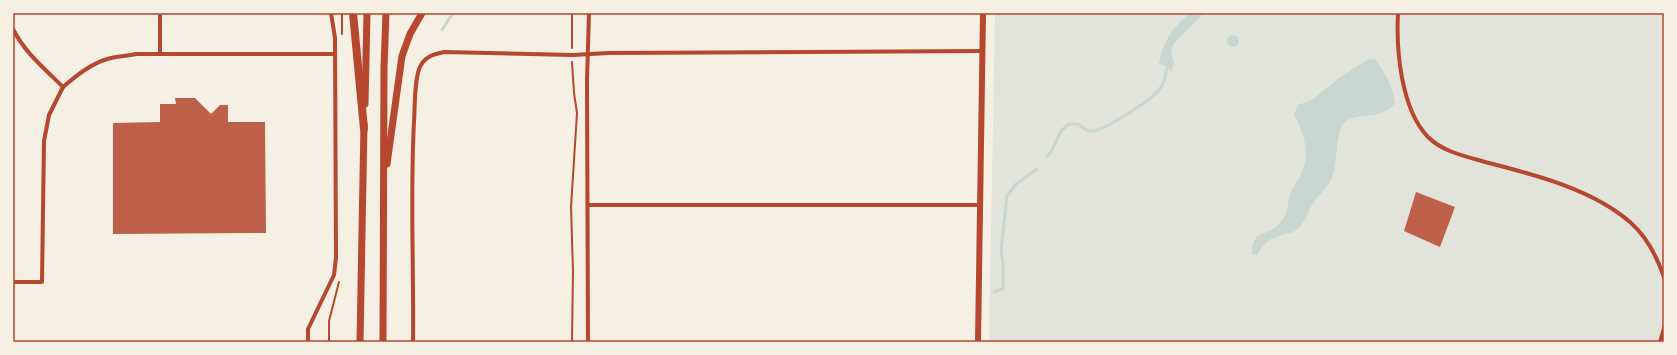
<svg xmlns="http://www.w3.org/2000/svg" width="1677" height="355" font-family="'Public Sans',sans-serif">
	<style>
		.green { fill: #e2e4dc }
		.water { fill: #c9d6d2 }
		.lines { fill: none; stroke-linecap: round; stroke-linejoin: round }
		.stream { stroke: #c9d6d2; stroke-width: 3 }
		.building { fill: #bf614a }
		.path { stroke: #b5482f; stroke-width: 2 }
		.minor { stroke: #b5482f; stroke-width: 4 }
		.secondary { stroke: #b5482f; stroke-width: 6 }
		.trunk { stroke: #b5482f; stroke-width: 7 }
		.motorway { stroke: #b5482f; stroke-width: 8 }
		.neatline { fill: none; stroke: #b5482f; stroke-width: 1.5 }
	</style>
	<rect width="100%" height="100%" fill="#f6efe4"/>
	<!-- green -->
	<polygon class="green" points="995,13 1664,13 1664,342 989,342"/>
	<!-- water -->
	<g class="water">
		<path d="M 1190,13 L 1204,13 L 1174,43 L 1171,51 L 1174,63 L 1171,72 L 1167,66 L 1159,64 C 1162,42 1173,27 1190,13 Z"/>
		<circle cx="1233" cy="41" r="6"/>
		<path d="M 1369,59 L 1376,60 C 1386,75 1392,85 1395,103 C 1379,122 1358,111 1345,122 C 1333,134 1340,168 1329,183 C 1324,191 1317,197 1312,205 C 1307,214 1305,223 1296,230 C 1293,233 1288,233 1285,234 C 1270,238 1264,242 1257,255 L 1252,254 C 1251,229 1268,237 1280,223 C 1290,211 1286,208 1290,195 C 1292,187 1298,181 1301,174 C 1311,156 1304,131 1294,115 L 1298,105 L 1312,100 L 1339,78 Z"/>
	</g>
	<g class="lines">
		<!-- stream -->
		<g class="stream">
			<polyline points="442,30 453,13"/>
			<path d="M 1047,156 L 1051,152 L 1061,131 L 1069,124 L 1078,124 C 1082,127 1086,131 1091,131 C 1103,132 1155,98 1161,87 C 1165,82 1166,73 1167,66"/>
			<polyline points="994,292 1003,289 1003,264 1001,250 1007,196 1016,184 1037,169"/>
		</g>
	</g>
	<!-- building -->
	<g class="building">
		<polygon points="175,98 195,98 211,114 220,105 228,105 228,122 265,122 266,233 113,234 113,123 160,122 160,104 176,104"/>
		<polygon points="1416,192 1455,207 1440,247 1404,231"/>
	</g>
	<g class="lines">
		<!-- path -->
		<g class="path">
			<polyline points="342,13 342,34"/>
			<polyline points="572,13 572,48"/>
			<polyline points="329,342 329,321 339,282"/>
			<polyline points="572,342 573,271 571,207 577,113 574,93 572,62"/>
		</g>
		<!-- minor -->
		<g class="minor">
			<path d="M 1398,13 C 1396,50 1401,109 1428,137 C 1444,153 1469,157 1489,163 C 1536,175 1594,190 1631,223 C 1647,237 1657,257 1664,277"/>
			<path d="M 13,29 C 25,53 45,69 63,87 L 49,115 L 44,141 L 42,282 L 13,282"/>
			<polyline points="160,53 160,13"/>
			<path d="M 63,87 C 77,75 93,62 111,58 C 120,56 128,56 136,54 L 335,54"/>
			<polyline points="588,205 980,205"/>
			<polyline points="308,342 308,329 334,275 336,258 335,38 331,13"/>
			<path d="M 413,342 C 414,269 410,196 414,122 C 415,108 414,76 421,65 C 426,56 435,54 444,52 L 573,55 L 608,53 L 983,51"/>
			<polyline points="588,342 587,80 589,13"/>
			<polyline points="1660,342 1664,328"/>
		</g>
		<!-- secondary -->
		<polyline class="secondary" points="978,342 983,13"/>
		<!-- trunk -->
		<g class="trunk">
			<polyline points="365,104 367,13"/>
			<polyline points="387,164 402,56 410,34 422,13"/>
			<polyline points="360,342 364,124"/>
			<polyline points="383,342 384,67 386,13"/>
		</g>
		<!-- motorway -->
		<polyline class="motorway" points="353,13 364,129"/>
	</g>
	<!-- border -->
	<rect width="1677" height="355" fill="none" stroke="#f6efe4" stroke-width="28"/>
	<rect x="14" y="14" width="1649" height="327" class="neatline"/>
</svg>
